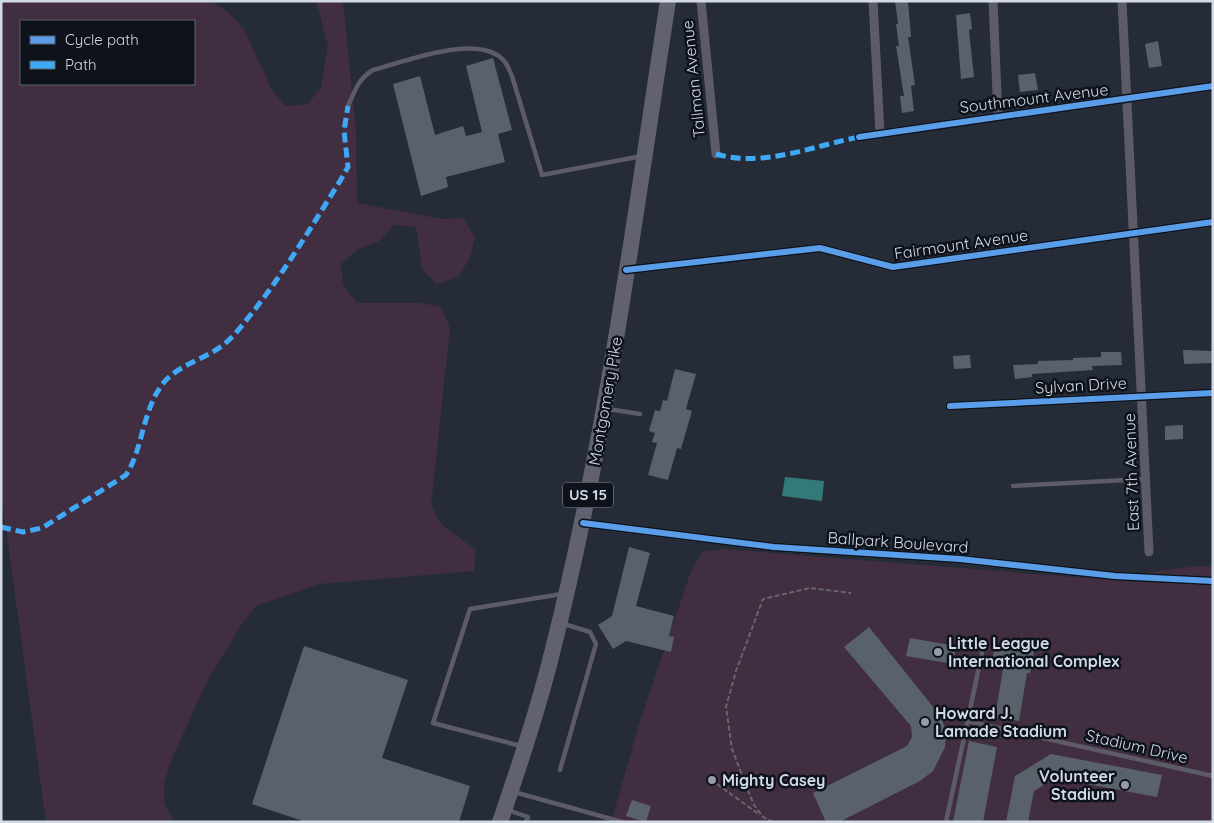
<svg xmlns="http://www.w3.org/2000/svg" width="1214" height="823" font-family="Quicksand,sans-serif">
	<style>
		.green { fill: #422e41; fill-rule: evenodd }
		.water { fill: #347979 }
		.building { fill: #59626b }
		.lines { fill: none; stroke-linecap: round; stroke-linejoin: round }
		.path { stroke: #656570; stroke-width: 2; stroke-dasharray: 5 2.5; stroke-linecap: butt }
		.lane { stroke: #5d5b67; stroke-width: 4.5 }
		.street { stroke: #5d5b67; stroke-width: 9 }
		.highway { stroke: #626172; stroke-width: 16 }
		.quiet { stroke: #3fa9f5; stroke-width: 5; stroke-dasharray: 10 5; stroke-linecap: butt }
		.cycleway-casing { stroke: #0d121b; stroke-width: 9 }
		.cycleway { stroke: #5a9eea; stroke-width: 6 }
		.poi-dot { fill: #959daa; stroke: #0d121b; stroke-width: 2 }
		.labels { text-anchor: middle; stroke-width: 5; stroke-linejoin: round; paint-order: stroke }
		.shield { fill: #0d121b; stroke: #979eaa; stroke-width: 1 }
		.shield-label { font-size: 15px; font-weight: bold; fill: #d2dae8 }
		.street-label { font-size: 16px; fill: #d2dae8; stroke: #0d121b }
		.poi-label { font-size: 16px; font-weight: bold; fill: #d2dae8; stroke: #0d121b; text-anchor: start }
	</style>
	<rect width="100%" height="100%" fill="#252b37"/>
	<!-- green -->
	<g class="green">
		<path d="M 1,1 L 211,1 L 229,13 L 244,29 L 272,90 L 286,106 L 308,104 L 321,87 L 328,45 L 316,1 L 343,1 L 356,132 L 357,203 L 442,219 L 463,218 L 475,237 L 470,258 L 458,277 L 437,284 L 422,269 L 416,227 L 394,225 L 379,241 L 358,249 L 341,264 L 343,285 L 357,303 L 421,303 L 441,307 L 450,328 L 431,506 L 442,525 L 476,550 L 474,571 L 319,584 L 256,606 L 242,624 L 207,681 L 171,761 L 164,783 L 164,804 L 175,822 L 46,822 L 1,492 ZM 21,21 L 194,21 L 194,84 L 21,84 Z"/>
		<polygon points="722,549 1099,579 1198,566 1213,567 1213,822 611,822 639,724 690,574 702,552"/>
	</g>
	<!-- water -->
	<polygon class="water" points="785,477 824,481 822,501 782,496"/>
	<!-- building -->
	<g class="building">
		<polygon points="895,1 908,1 911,37 908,37 915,85 911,86 914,111 902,113 900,96 904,96 896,46 899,46 896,24 898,24"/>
		<polygon points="970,13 972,29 969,30 974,77 961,79 956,15"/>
		<polygon points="1158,41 1162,66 1149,68 1145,44"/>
		<polygon points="493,58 512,130 498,134 505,162 446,177 448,187 421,196 393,84 420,76 435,135 463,126 466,136 482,132 466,66"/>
		<polygon points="1035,73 1038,90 1020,92 1018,75"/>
		<polygon points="1183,350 1213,351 1213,363 1184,364"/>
		<polygon points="1101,352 1121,352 1122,365 1092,366 1093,370 1032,374 1032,377 1015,379 1013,365 1038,364 1038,361 1073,360 1073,358 1101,357"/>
		<polygon points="970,355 971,368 954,369 953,356"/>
		<polygon points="675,369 696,374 686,409 692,411 681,449 677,448 668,480 648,475 657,443 652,442 655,433 649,431 655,410 660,411 663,400 667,401"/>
		<polygon points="1183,425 1183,439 1165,440 1165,426"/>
		<polygon points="629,547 650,553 636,606 674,616 669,636 674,637 671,652 626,641 613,649 598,625 612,616"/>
		<polygon points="869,627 942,718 946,733 945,747 933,771 920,781 839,822 826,822 813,793 907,746 912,737 911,726 844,647"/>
		<polygon points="910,638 956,646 953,664 906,656"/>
		<polygon points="995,644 1034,651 1030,673 1027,673 1019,721 995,717 1003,669 991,667"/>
		<polygon points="304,646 408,680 382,758 470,786 459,822 306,822 252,804"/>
		<polygon points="969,741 997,747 983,822 953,822"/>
		<polygon points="1051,754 1162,775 1157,797 1055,778 1034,791 1028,822 1006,822 1015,776"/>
		<polygon points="632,800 651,806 646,822 626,816"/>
	</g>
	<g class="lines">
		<!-- path -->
		<g class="path">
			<polyline points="717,784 760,815"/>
			<polyline points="773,822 763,817 754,805 745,783 732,749 726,707 736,671 763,599 810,588 851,593"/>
		</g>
		<!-- lane -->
		<g class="lane">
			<path d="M 348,106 C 355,91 358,79 373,70 C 404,62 481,31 505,62 C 508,66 510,72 512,76 L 542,175 L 642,156"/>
			<polyline points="608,409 640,414"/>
			<polyline points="1013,486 1145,479"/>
			<polyline points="967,721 1213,776"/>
			<polyline points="521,746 433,723 470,609 562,594"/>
			<polyline points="560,770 596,644 590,632 564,624"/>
			<polyline points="514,792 622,822"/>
			<polyline points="508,810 528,817 526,822"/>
			<polyline points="946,822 982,653"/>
		</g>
		<!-- street -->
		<g class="street">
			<polyline points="701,1 716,154"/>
			<polyline points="873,1 880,133"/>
			<polyline points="993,1 998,116"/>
			<polyline points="1122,1 1149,552"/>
			<polyline points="859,137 1213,86"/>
			<polyline points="626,270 820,248 893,267 1213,222"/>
			<polyline points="950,406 1213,393"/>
			<polyline points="583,523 774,547 960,559 1115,576 1213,581"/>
		</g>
		<!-- highway -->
		<path class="highway" d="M 500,822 C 519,767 537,713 551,657 C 606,442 634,220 668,1"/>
		<!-- quiet -->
		<g class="quiet">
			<path d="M 716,154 C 762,168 813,146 859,137"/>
			<path d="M 1,527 L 23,532 L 42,528 L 126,475 C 144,447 142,408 165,381 C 181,364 205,359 223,345 C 236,335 246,320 256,308 C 287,268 313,224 340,181 L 348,167 L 344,131 L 348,106"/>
		</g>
		<!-- cycleway casing -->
		<g class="cycleway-casing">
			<g id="cycleway">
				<polyline points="859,137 1213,86"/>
				<polyline points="626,270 820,248 893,267 1213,222"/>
				<polyline points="950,406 1213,393"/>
				<polyline points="583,523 774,547 960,559 1115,576 1213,581"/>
			</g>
		</g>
		<!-- cycleway -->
		<use href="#cycleway" class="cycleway"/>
	</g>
	<!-- markers -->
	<g class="poi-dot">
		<circle cx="938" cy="652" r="5"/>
		<circle cx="925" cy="722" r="5"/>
		<circle cx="712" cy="780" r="5"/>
		<circle cx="1125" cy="785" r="5"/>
	</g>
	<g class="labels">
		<!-- shield labels -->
		<rect class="shield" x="563" y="482.5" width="50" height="25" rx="4"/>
		<g class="shield-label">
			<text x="588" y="500">US 15</text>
		</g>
		<!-- street labels -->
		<g class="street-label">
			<text transform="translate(693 79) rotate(-96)" y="6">Tallman Avenue</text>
			<text transform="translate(1034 98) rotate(-7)" y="6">Southmount Avenue</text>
			<text transform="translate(961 244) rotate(-8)" y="6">Fairmount Avenue</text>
			<text transform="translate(1081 385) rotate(-3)" y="6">Sylvan Drive</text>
			<text transform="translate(605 401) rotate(-80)" y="6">Montgomery Pike</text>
			<text transform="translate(1131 472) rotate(-92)" y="6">East 7th Avenue</text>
			<text transform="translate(898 542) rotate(4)" y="6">Ballpark Boulevard</text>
			<text transform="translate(1137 746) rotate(13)" y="6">Stadium Drive</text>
		</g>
		<!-- poi labels -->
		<g class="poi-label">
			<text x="948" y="649">Little League<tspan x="948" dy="18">International Complex</tspan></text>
			<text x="935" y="719">Howard J.<tspan x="935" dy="18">Lamade Stadium</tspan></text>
			<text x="1115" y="782" text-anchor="end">Volunteer<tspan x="1115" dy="18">Stadium</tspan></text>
			<text x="722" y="786">Mighty Casey</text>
		</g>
	</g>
	<!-- border -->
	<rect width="1214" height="823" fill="none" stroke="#d2dae8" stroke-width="5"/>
	<!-- legend -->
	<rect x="20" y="20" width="175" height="65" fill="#0d121b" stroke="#5c626d"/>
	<rect x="30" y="36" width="25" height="8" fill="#5a9eea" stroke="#5c626d"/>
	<text x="65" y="45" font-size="15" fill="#d2dae8">Cycle path</text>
	<rect x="30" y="61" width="25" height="8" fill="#3fa9f5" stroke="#5c626d"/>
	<text x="65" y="70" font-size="15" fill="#d2dae8">Path</text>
</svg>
